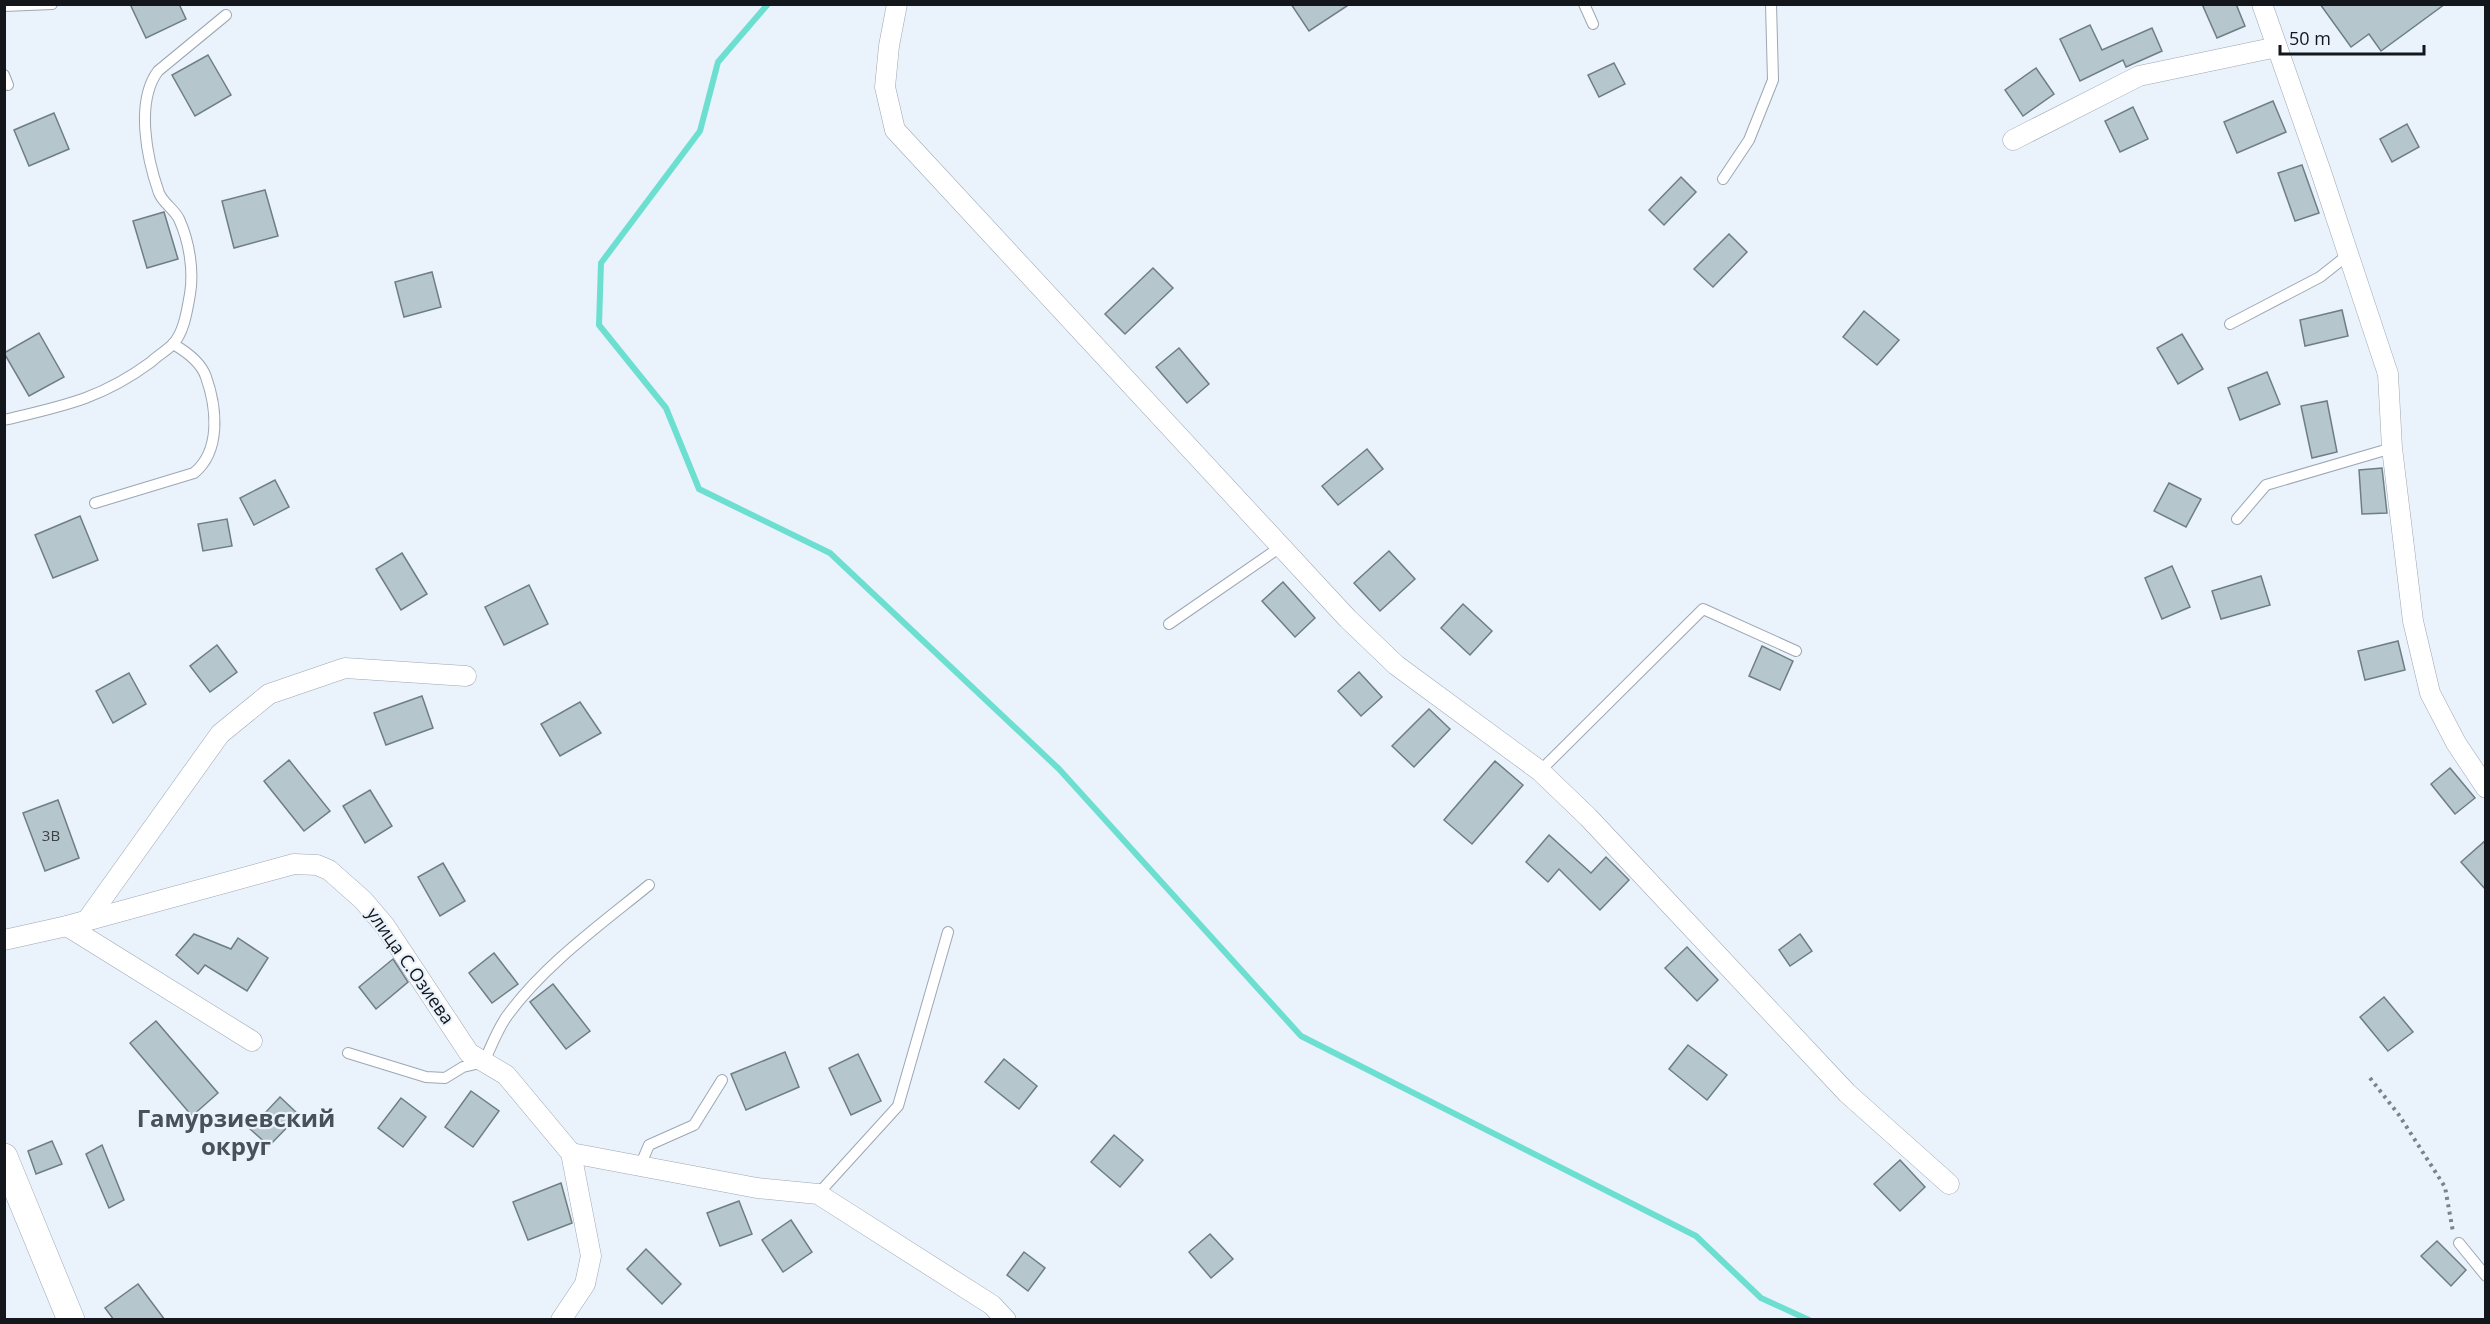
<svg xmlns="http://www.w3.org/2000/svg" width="2490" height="1324" font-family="'Open Sans',sans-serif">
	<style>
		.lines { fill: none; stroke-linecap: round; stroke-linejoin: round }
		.stream { stroke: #6cdfd1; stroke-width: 6 }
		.building { fill: #b5c6cc; stroke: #6e7e84; stroke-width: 1.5 }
		.lane-casing { stroke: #9da7b3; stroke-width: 12 }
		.street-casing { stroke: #9da7b3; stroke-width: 21 }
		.secondary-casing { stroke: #9da7b3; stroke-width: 28 }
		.path { stroke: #7c8289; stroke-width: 4; stroke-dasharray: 3 4.5; stroke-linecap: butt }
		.lane { stroke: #fff; stroke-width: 10 }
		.street { stroke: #fff; stroke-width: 20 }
		.secondary { stroke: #fff; stroke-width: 27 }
		.labels { text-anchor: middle; stroke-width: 4.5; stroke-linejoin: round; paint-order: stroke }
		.number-label { font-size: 15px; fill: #3c4347 }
		.street-label { font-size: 18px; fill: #13171b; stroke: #eaf2fc }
		.district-label { font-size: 24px; font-weight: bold; fill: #47505b; stroke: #eaf2fc }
	</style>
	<rect width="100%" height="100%" fill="#eaf2fc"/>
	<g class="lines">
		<!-- stream -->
		<polyline class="stream" points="768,4 718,62 700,131 601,263 599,325 666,408 699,489 830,553 1059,769 1301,1036 1696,1236 1761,1298 1809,1320"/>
	</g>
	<!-- building -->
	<g class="building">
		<polygon points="130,4 179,4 186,19 146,38"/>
		<polygon points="1291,4 1350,4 1309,31"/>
		<polygon points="2202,4 2236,4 2245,26 2217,38"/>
		<polygon points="2320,4 2445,4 2381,51 2369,34 2351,47"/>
		<polygon points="2090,25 2102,50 2152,28 2162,51 2126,67 2123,60 2080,81 2060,39"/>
		<polygon points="208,55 231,95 195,116 172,75"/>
		<polygon points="1614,63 1625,84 1599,97 1588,75"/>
		<polygon points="2036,68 2054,94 2023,116 2005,90"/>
		<polygon points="2273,101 2286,132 2237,153 2224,122"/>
		<polygon points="2133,107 2148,139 2120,152 2105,121"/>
		<polygon points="54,113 69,149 29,166 14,130"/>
		<polygon points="2407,124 2419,147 2392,162 2380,139"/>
		<polygon points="2302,165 2319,213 2295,221 2278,173"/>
		<polygon points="1681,177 1696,192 1664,225 1649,210"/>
		<polygon points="265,190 278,236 234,248 222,201"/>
		<polygon points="164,212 178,259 147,268 133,221"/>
		<polygon points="1729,234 1747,252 1713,287 1694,269"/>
		<polygon points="1153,268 1173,288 1125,334 1105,314"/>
		<polygon points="432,272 441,307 404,317 395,282"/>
		<polygon points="2342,310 2348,336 2305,346 2300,320"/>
		<polygon points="1864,311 1899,340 1877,365 1843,337"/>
		<polygon points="39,333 64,377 29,396 4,353"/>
		<polygon points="2182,334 2203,369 2178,384 2157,348"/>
		<polygon points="1179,348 1209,384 1187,403 1156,367"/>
		<polygon points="2267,372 2280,404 2240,420 2228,388"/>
		<polygon points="2327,401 2337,452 2312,458 2301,406"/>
		<polygon points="1367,449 1383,469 1338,505 1322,486"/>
		<polygon points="2382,468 2387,513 2362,514 2359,470"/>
		<polygon points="275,480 289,507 254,525 240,498"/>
		<polygon points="2169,483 2201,499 2186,527 2154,511"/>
		<polygon points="80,516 98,560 53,578 35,535"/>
		<polygon points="227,519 232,546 203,551 198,524"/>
		<polygon points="1389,551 1415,579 1380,611 1354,583"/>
		<polygon points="402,553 427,594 401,610 376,569"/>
		<polygon points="2172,566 2190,607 2162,619 2145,578"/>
		<polygon points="2261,576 2270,605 2221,619 2212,591"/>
		<polygon points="1283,582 1315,618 1295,637 1262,601"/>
		<polygon points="529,585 548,624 504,645 485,607"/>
		<polygon points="1463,604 1492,631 1470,655 1441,628"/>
		<polygon points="2398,641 2405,670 2365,680 2358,651"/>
		<polygon points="217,645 237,672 210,692 190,666"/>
		<polygon points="1762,646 1793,661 1780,690 1749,676"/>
		<polygon points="1359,672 1382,697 1361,716 1338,691"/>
		<polygon points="129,673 146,704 113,723 96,691"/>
		<polygon points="422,696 433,728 386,745 374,713"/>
		<polygon points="580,702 601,733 560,756 541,724"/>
		<polygon points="1429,709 1450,729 1414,767 1392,746"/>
		<polygon points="289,760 330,811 304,831 264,781"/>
		<polygon points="1495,761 1523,785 1472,844 1444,820"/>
		<polygon points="2450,768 2475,798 2455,814 2431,784"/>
		<polygon points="370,790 392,826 365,843 343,806"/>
		<polygon points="58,800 79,858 45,871 23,813"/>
		<polygon points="1549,835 1591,873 1606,857 1629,880 1600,910 1559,869 1548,882 1526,862"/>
		<polygon points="2486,840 2486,890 2461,862"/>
		<polygon points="443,863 465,901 440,916 418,877"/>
		<polygon points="194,934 231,949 238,938 268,958 247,991 205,965 198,974 176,955"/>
		<polygon points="1800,934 1812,951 1790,966 1779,950"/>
		<polygon points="1687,947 1718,980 1697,1001 1665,968"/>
		<polygon points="494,953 518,984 492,1003 469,973"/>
		<polygon points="393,959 408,982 376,1009 359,987"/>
		<polygon points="553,984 590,1031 566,1049 530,1002"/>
		<polygon points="2384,997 2413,1032 2388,1051 2360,1017"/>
		<polygon points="156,1021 218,1093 192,1116 130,1043"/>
		<polygon points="1688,1045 1727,1075 1707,1100 1669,1069"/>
		<polygon points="785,1052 799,1087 746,1110 731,1074"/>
		<polygon points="858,1054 881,1101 851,1115 829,1068"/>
		<polygon points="1004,1059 1037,1086 1019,1109 985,1082"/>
		<polygon points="471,1091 499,1111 473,1147 445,1127"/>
		<polygon points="280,1097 299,1115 269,1146 250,1129"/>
		<polygon points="401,1098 426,1117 403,1147 378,1128"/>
		<polygon points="1114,1135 1143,1160 1120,1187 1091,1162"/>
		<polygon points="52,1141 62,1164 36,1174 28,1151"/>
		<polygon points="102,1145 124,1200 109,1208 86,1154"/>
		<polygon points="1900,1160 1925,1187 1900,1211 1874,1184"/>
		<polygon points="561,1183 572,1223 528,1240 513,1202"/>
		<polygon points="739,1201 752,1234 720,1246 707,1213"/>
		<polygon points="791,1220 812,1252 783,1272 762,1240"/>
		<polygon points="1210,1234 1233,1259 1211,1278 1189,1252"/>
		<polygon points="2437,1241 2466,1270 2451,1286 2421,1256"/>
		<polygon points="646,1249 681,1284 662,1304 627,1269"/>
		<polygon points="1024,1252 1045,1268 1028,1291 1007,1275"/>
		<polygon points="138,1284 165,1320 114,1320 105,1308"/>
	</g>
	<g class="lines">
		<!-- lane casing -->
		<g class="lane-casing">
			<g id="lane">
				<polyline points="1584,4 1593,24"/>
				<polyline points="4,6 52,4"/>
				<polyline points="4,75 8,85"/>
				<polyline points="1723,179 1749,140 1773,80 1771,4"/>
				<polyline points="2230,324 2320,277 2349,254"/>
				<path d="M 4,420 C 63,406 101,399 151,362 C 157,356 166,351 172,345 C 184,333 187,311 190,294 C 194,270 189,241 179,219 C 174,209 163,203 159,193 C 147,159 135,102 158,71 L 226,15"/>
				<path d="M 95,503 L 194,473 C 221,451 217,408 206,377 C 201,362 187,352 173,344"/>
				<polyline points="2237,519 2266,485 2392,448"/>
				<polyline points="1169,624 1282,546"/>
				<polyline points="1540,771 1703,609 1796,651"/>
				<path d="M 348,1053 L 426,1077 L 445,1078 L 463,1067 L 484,1062 C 491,1047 497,1030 507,1016 C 544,965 600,925 649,885"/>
				<polyline points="640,1166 649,1145 694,1125 722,1080"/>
				<polyline points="818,1194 898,1106 948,932"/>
				<polyline points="2459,1243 2486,1276"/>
			</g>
		</g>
		<!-- street casing -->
		<g class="street-casing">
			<g id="street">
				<polyline points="897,4 889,46 885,87 895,130 1348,619 1396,665 1540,771 1588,817 1847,1093 1949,1184"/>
				<polyline points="2262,4 2321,172 2388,374 2392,448 2413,621 2430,693 2456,743 2486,788"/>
				<polyline points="2013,140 2139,76 2277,47"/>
				<polyline points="87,920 220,734 269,694 345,668 466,676"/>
				<polyline points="67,926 252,1041"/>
				<polyline points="4,940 67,926 294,864 317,865 329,870 363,900 385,926 469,1053 506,1075 571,1153 591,1256 585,1284 561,1320"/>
				<polyline points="571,1153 757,1188 818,1194 992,1305 1006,1320"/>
			</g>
		</g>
		<!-- secondary casing -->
		<g class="secondary-casing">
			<polyline id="secondary" points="4,1157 71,1320"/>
		</g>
		<!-- path -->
		<polyline class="path" points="2370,1078 2399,1115 2445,1187 2453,1232"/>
		<!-- lane -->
		<use href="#lane" class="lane"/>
		<!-- street -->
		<use href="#street" class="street"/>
		<!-- secondary -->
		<use href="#secondary" class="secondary"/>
	</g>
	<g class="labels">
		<!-- number labels -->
		<g class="number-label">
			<text x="51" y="841">3В</text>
		</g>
		<!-- street labels -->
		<g class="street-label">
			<text transform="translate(410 966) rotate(55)" y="6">улица С.Озиева</text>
		</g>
		<!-- district labels -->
		<g class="district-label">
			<text x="236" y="1127">Гамурзиевский<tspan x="236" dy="28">округ</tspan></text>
		</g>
	</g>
	<!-- border -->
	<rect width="2490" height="1324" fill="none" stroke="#13171b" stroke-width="12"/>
	<!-- scale -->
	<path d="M2280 45v9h144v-9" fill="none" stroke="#13171b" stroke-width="3"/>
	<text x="2289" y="45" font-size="18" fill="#13171b" stroke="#eaf2fc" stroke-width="4.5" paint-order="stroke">50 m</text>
</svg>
